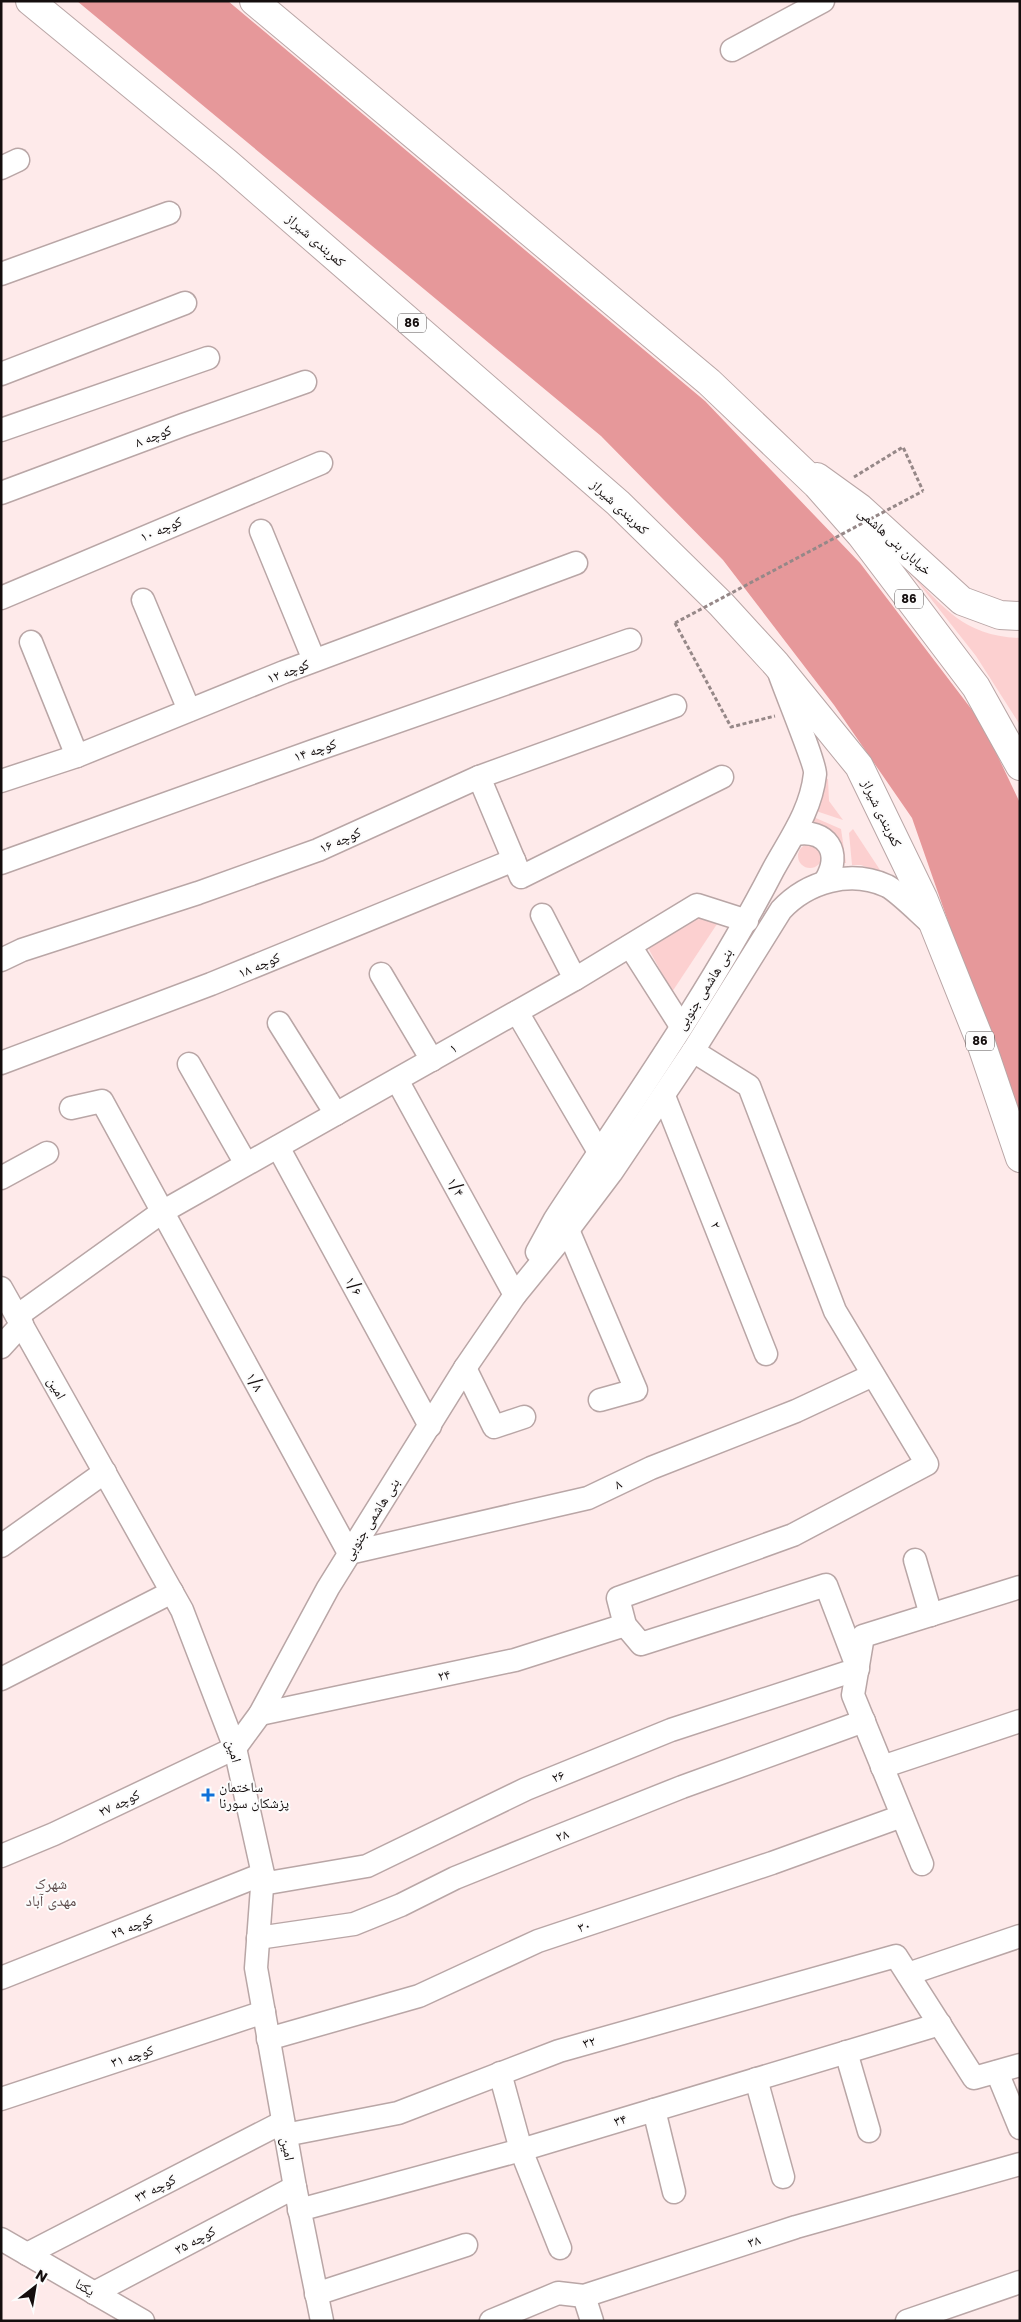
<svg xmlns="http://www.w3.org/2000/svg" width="1021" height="2322" font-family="Poppins,'Noto Naskh Arabic',sans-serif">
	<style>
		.green { fill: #fcd0d0 }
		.forest { fill: #e6989a }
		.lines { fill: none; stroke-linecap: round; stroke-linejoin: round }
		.minor-casing { stroke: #b9a6a6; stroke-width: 25 }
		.major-casing { stroke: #b9a6a6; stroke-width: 30 }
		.highway-casing { stroke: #b9a6a6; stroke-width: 30 }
		.path { stroke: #968888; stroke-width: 3; stroke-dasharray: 4 2.5; stroke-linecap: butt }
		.minor { stroke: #fff; stroke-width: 22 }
		.major { stroke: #fff; stroke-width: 28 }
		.highway { stroke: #fff; stroke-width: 28 }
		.path-bridge { stroke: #968888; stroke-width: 3; stroke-dasharray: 4 2.5; stroke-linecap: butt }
		.poi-dot { fill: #0e71d9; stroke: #fcfcfc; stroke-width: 2 }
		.labels { text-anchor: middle; stroke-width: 4; stroke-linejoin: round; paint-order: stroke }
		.shield { fill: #fcfcfc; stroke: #5a5555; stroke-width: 1 }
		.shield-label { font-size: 12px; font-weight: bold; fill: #140e0e }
		.street-label { font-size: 14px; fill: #140e0e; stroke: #fcfcfc }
		.poi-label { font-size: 14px; fill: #140e0e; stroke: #fcfcfc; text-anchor: start }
		.neighbourhood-label { font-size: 15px; fill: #604f4f; stroke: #fcfcfc }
	</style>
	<rect width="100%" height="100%" fill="#feeaea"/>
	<!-- green -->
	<g class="green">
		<path d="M 909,571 C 944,608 964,636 1020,638 L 1020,725 L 976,656 Z"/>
		<polygon points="820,776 828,779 829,801 843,820 813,810"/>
		<polygon points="811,816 841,829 846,863 839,863 808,822"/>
		<polygon points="853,829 882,873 861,865 852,865 849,833"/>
		<circle cx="810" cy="856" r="12"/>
		<polygon points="702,916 719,921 672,992 646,944"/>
	</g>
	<!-- forest -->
	<polygon class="forest" points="77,1 228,1 705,401 860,563 982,723 1020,803 1020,1128 912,818 834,705 723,560 601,436"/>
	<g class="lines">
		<!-- minor casing -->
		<g class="minor-casing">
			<g id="minor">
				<polyline points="732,50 823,1"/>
				<polyline points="1,168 18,160"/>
				<polyline points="1,274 169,213"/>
				<polyline points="1,374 185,303"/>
				<polyline points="1,430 208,358"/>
				<polyline points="1,493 183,425 305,382"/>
				<polyline points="261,531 314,660"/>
				<polyline points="1,598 321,463"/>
				<polyline points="143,600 189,710"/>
				<polyline points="31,642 77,756"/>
				<polyline points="479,777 521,877 722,777"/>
				<polyline points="1,781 77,756 284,672 576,563"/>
				<path d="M 795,834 C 827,829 842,852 826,880"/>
				<polyline points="1,863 313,751 630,640"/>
				<polyline points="542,915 575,979"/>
				<polyline points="630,946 681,1026"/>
				<polyline points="1,960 22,950 198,893 318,850 479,777 675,706"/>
				<polyline points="381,974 432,1060"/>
				<polyline points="517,1012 599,1152"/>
				<polyline points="279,1023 336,1114"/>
				<polyline points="1,1063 211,984 514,860"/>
				<polyline points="189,1064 246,1164"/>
				<polyline points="397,1080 515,1295"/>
				<polyline points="664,1096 766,1354"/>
				<polyline points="71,1108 102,1101 349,1553 588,1498 651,1468 796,1411 873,1375"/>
				<polyline points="278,1147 430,1426"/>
				<polyline points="1,1178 47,1153"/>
				<polyline points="568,1230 636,1390 600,1400"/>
				<path d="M 537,1252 L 555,1219 C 630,1105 710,992 773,870 C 790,839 811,811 815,774 C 816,765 785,690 780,675"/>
				<polyline points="1,1288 182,1610 235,1748 263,1874 256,1968 295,2187 322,2321"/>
				<polyline points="17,1316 162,1212 575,979 697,905 747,921"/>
				<polyline points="1,1347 22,1324"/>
				<polyline points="465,1368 494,1427 524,1417"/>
				<polyline points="1,1546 105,1472"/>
				<polyline points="915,1560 931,1615"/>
				<polyline points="1,1679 172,1592"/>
				<polyline points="260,1714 515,1660 625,1625"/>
				<polyline points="882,1767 1020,1721"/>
				<path d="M 1,1856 L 54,1834 L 235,1748 L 260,1714 L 328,1588 L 465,1368 L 515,1295 L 568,1230 L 611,1173 L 693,1051 L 781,910 C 807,882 850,869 887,886 C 899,892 922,916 934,926"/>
				<polyline points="922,1864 853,1695 863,1636 1020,1587"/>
				<polyline points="262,1884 367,1866 526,1789 671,1730 858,1669 826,1585 641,1644 625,1625 618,1598 793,1535 927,1464 835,1311 749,1086 693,1051"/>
				<polyline points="258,1938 354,1924 401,1905 455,1878 549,1840 682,1787 864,1721"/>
				<polyline points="908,1974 1020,1936"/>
				<polyline points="1,1978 263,1874"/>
				<polyline points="268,2039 419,1996 538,1941 772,1863 902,1816"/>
				<polyline points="846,2052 869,2131"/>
				<polyline points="997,2072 1020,2128"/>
				<polyline points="500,2073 521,2150 560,2248"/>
				<polyline points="756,2079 783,2177"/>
				<polyline points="1,2099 264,2012"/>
				<polyline points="654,2110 674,2192"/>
				<polyline points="285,2135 398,2113 559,2051 896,1956 974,2078 1020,2065"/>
				<polyline points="299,2210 521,2150 940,2024"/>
				<polyline points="1,2239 143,2321"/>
				<polyline points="27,2254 283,2122"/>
				<polyline points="94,2293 295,2187"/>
				<polyline points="316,2294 466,2245"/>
				<polyline points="584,2296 592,2321"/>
				<polyline points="491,2321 558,2293 584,2296 796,2227 1020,2164"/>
				<polyline points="907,2321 1020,2282"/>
			</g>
		</g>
		<!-- major casing -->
		<g class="major-casing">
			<polyline id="major" points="817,477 860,508 962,601 1000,615 1020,616"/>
		</g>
		<!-- highway casing -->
		<g class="highway-casing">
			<g id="highway">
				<polyline points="30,1 226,162 618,503 721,604 776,664 859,766 923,898 981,1043 1020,1158"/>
				<polyline points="254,1 709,382 817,485 861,535 976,687 1020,766"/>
			</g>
		</g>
		<!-- path -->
		<g class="path">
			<polyline points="854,477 903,447 923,491"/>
			<polyline points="675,623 731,727 775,716"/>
		</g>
		<!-- minor -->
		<use href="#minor" class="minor"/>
		<!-- major -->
		<use href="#major" class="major"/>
		<!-- highway -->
		<use href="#highway" class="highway"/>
		<!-- path-bridge -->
		<polyline class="path-bridge" points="675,623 923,491"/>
	</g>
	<!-- markers -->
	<path class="poi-dot" d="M205.5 1787.5h5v5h5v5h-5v5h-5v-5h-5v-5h5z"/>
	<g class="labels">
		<!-- shield labels -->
		<g class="shield">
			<rect x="398" y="313.5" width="28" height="19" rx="4"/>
			<rect x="895" y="589.5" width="28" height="19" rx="4"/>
			<rect x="966" y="1031.5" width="28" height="19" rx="4"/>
		</g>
		<g class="shield-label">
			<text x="412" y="327">86</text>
			<text x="909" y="603">86</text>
			<text x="980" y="1045">86</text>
		</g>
		<!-- street labels -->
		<g class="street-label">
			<text transform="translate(316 240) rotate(41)" y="5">کمربندی شیراز</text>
			<text transform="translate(153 436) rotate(-21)" y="5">کوچه ۸</text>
			<text transform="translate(620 507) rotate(43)" y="5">کمربندی شیراز</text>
			<text transform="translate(161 529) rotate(-23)" y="5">کوچه ۱۰</text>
			<text transform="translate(895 541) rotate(42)" y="5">خیابان بنی هاشمی</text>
			<text transform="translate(288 671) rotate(-21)" y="5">کوچه ۱۲</text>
			<text transform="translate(315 750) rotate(-19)" y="5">کوچه ۱۴</text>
			<text transform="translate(882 813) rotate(64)" y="5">کمربندی شیراز</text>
			<text transform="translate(340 840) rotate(-24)" y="5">کوچه ۱۶</text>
			<text transform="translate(259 965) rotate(-23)" y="5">کوچه ۱۸</text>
			<text transform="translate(704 989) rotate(-58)" y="5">بنی هاشمی جنوبی</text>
			<text transform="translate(453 1048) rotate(-29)" y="5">۱</text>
			<text transform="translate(456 1187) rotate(61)" y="5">۱/۴</text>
			<text transform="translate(716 1225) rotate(68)" y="5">۲</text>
			<text transform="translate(354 1286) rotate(61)" y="5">۱/۶</text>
			<text transform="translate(255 1382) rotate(61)" y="5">۱/۸</text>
			<text transform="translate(57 1388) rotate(61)" y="5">امین</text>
			<text transform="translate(618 1484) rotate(-25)" y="5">۸</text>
			<text transform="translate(371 1519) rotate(-58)" y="5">بنی هاشمی جنوبی</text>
			<text transform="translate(444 1675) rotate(-12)" y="5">۲۴</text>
			<text transform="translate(234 1751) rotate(74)" y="5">امین</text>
			<text transform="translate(558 1776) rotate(-21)" y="5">۲۶</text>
			<text transform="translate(119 1803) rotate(-26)" y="5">کوچه ۲۷</text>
			<text transform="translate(562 1835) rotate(-22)" y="5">۲۸</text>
			<text transform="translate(132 1926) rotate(-22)" y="5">کوچه ۲۹</text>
			<text transform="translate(584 1926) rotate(-18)" y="5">۳۰</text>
			<text transform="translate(589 2042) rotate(-16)" y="5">۳۲</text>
			<text transform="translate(132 2056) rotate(-18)" y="5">کوچه ۳۱</text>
			<text transform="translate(620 2120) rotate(-17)" y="5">۳۴</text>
			<text transform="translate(288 2149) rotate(80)" y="5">امین</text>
			<text transform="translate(155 2188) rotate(-27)" y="5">کوچه ۳۳</text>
			<text transform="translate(195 2240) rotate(-28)" y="5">کوچه ۳۵</text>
			<text transform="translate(754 2241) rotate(-18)" y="5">۳۸</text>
			<text transform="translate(85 2287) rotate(30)" y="5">یکتا</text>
		</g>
		<!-- poi labels -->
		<g class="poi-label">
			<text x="219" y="1792">ساختمان<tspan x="219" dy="16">پزشکان سورنا</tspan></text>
		</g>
		<!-- neighbourhood labels -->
		<g class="neighbourhood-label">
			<text x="51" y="1889">شهرک<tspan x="51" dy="17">مهدی آباد</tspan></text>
		</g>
	</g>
	<!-- border -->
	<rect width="1021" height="2322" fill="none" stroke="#140e0e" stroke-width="5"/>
	<!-- north arrow -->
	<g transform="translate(35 2287) rotate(31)" stroke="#fcfcfc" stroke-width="4" paint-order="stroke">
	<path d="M0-4L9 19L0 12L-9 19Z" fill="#140e0e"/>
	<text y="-8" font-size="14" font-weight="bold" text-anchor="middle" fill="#140e0e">N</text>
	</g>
</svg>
